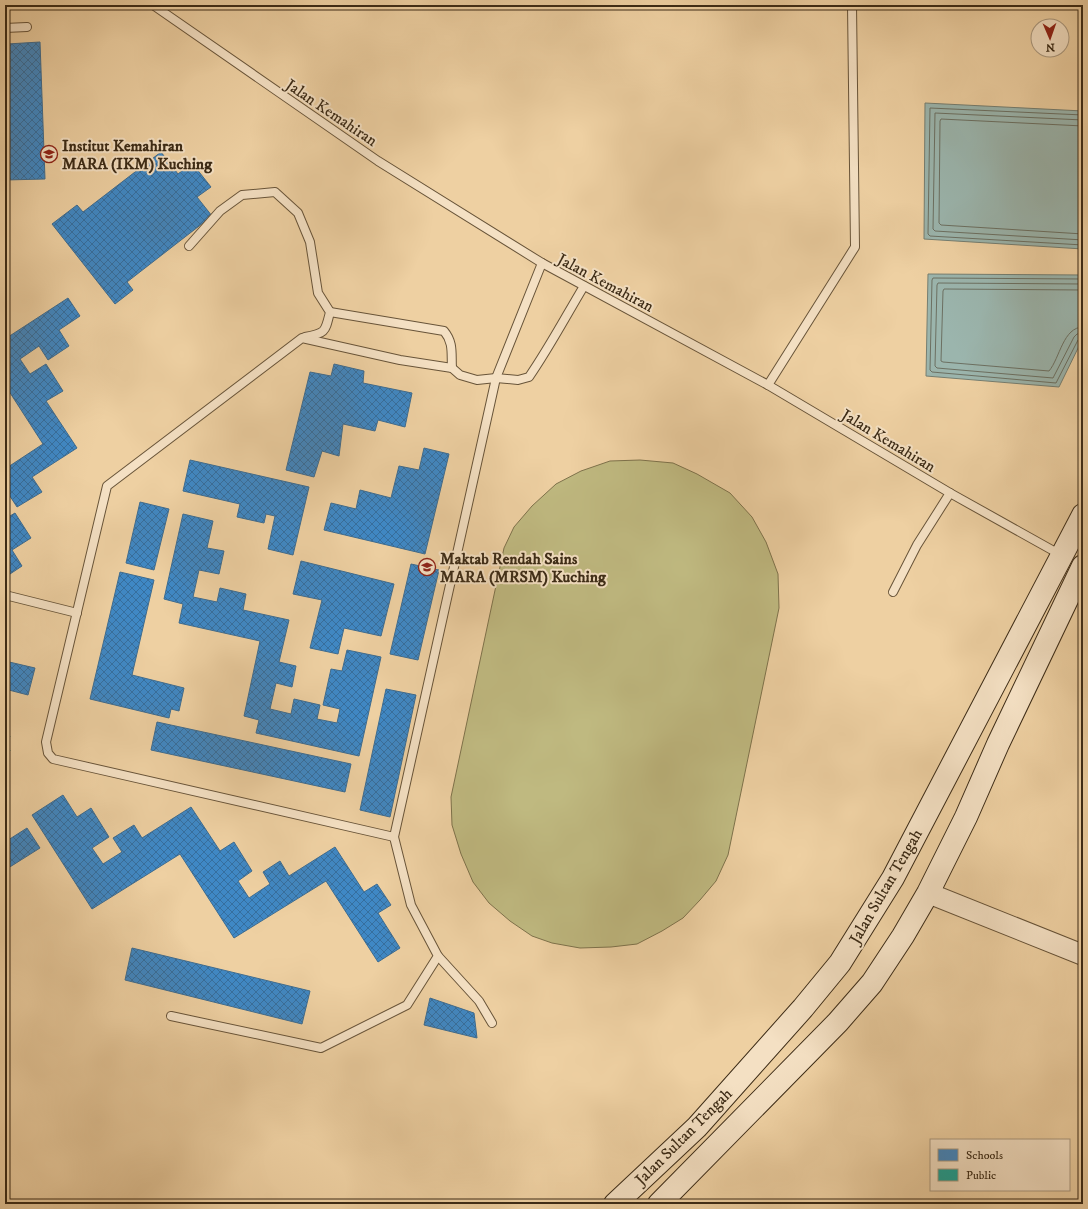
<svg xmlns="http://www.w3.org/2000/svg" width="1088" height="1209" font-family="'IM FELL DW Pica',serif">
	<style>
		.pitch { fill: #bfb980; stroke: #7e724b }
		.water { fill: #9bb5ad; stroke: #757e71 }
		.schools { fill: url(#schools-cross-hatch); stroke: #3e6c90 }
		.public { fill: url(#public-cross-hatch); stroke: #227f71 }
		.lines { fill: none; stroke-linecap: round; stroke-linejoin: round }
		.shore { stroke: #6c7062; stroke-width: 1 }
		.service-casing { stroke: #685439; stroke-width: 10 }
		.tertiary-casing { stroke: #685439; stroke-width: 22 }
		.secondary-casing { stroke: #3c2b16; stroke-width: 24 }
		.service { stroke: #f4e0c3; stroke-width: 8 }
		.tertiary { stroke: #f4e0c3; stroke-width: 20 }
		.secondary { stroke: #f4e0c3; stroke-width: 22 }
		.labels { text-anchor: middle; stroke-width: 4; stroke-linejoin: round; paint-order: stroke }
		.street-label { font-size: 16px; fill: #3c2b16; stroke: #f4e0c3 }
		.poi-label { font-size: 16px; font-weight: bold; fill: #3c2b16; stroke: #f4e0c3; text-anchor: start }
	</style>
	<defs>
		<pattern id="schools-cross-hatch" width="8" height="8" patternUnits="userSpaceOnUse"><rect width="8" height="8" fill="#3f88c5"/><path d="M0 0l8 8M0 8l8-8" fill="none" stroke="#366f9f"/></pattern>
		<pattern id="public-cross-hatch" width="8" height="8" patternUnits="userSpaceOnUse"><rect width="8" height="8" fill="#17a398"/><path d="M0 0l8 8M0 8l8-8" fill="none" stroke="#16857b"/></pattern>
	</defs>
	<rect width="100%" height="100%" fill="#eed0a2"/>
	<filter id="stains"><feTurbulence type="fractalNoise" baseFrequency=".005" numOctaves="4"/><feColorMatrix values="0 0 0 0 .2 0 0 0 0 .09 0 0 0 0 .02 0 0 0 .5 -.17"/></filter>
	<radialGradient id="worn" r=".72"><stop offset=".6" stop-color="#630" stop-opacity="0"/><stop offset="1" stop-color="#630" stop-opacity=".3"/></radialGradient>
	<!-- pitch -->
	<polygon class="pitch" points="640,460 673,463 697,474 730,493 752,517 766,542 778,574 779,608 728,855 716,881 700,900 683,918 662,931 637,944 611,947 580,948 552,943 532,936 510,921 489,903 473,882 461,854 452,825 451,797 504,548 514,527 532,506 556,484 581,471 610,461"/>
	<!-- water -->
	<g class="water">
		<polygon points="925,103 1083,111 1083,249 924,239"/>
		<polygon points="928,274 1083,275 1083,338 1059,387 926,376"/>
	</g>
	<!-- schools -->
	<g class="schools">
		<polygon points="40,42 45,179 5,180 5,148 10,147 7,44"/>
		<polygon points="161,152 178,174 192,163 211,187 197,197 212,216 127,282 133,290 115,304 52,224 77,205 83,212"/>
		<polygon points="68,298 80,316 59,330 69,346 48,360 39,346 20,359 30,374 46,364 63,391 46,401 77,448 32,477 42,492 17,507 6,490 5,491 5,469 43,444 5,385 5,339"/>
		<polygon points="334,364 364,371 363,383 412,393 405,427 378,420 375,431 343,424 339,456 322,451 314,477 286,470 310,372 331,376"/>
		<polygon points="424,448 449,454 425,554 324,530 331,503 356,509 360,490 391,498 399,466 419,470"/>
		<polygon points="190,460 309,487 293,555 268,549 275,516 266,514 264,523 237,517 240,504 183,491"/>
		<polygon points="140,502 169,509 154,570 126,563"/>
		<polygon points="15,513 31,538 12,550 22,566 7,576 5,573 5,519"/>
		<polygon points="183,514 213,521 207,548 224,551 219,574 199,570 193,597 217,602 220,588 246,594 243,610 289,620 279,662 296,666 292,687 276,683 270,709 291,714 294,699 320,705 317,719 337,723 340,709 323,705 331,669 342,671 347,650 381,657 359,756 256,733 259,720 244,716 260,641 179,623 183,604 164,599"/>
		<polygon points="301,561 394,584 381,636 344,628 338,654 310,648 322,600 293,594"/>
		<polygon points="411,564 439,570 418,660 390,654"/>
		<polygon points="120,572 154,580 132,675 184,688 179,711 171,709 169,718 90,699"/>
		<polygon points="5,661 35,668 28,695 5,689 5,691"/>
		<polygon points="386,689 416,695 390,817 360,810"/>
		<polygon points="157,722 351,764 345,792 151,750"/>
		<polygon points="63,795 77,817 91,808 109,837 92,848 103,864 122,852 113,838 134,825 142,838 191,807 220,851 234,842 252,871 238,881 249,898 270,884 263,872 280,861 289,876 335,847 364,892 377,884 391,905 378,913 400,948 378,962 326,881 234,938 180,854 92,909 32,815"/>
		<polygon points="27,828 40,848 5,870 5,842"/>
		<polygon points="132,948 310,991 302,1024 125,980"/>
		<polygon points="430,998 474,1013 477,1038 424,1025"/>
	</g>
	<!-- public -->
	<g class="public">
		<polygon points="5,734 10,736 5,748"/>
		<polygon points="5,749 10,750 5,763"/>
	</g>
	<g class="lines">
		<!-- shore -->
		<g class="shore">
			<polyline points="1083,115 930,108 928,234 930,236 1083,245"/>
			<polyline points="1083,120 935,113 933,229 935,231 1083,240"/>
			<polyline points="1083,126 941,119 940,121 939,223 941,225 1083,234"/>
			<polyline points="1083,279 933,278 932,280 930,370 932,372 1056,383 1078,340 1080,338 1083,338"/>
			<polyline points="1083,284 938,283 937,285 935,366 937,368 1053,378 1074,337 1077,334 1083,333"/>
			<path d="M 1083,290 L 944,289 L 943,291 L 941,361 L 943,362 L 1049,371 C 1060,358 1063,327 1083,327"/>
		</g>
		<!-- service casing -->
		<g class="service-casing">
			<g id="service">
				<polyline points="153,5 378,161 542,263 768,385 950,493 1061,555"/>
				<polyline points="5,28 27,27"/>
				<path d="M 189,246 L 220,211 L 242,195 L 275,192 L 298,213 L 310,242 L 318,293 L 330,312 C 325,332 326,333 305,337"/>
				<path d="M 330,312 L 444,331 C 454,343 451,354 452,368"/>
				<polyline points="768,385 855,247 852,5"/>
				<polyline points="893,592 917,545 950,493"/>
				<polyline points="5,595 77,613"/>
				<path d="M 394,837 L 53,759 L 48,753 L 46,742 L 107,486 L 302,338 L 400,360 L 452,368 L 460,375 L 477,380 L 496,378 L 518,380 L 529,377 C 549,348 566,316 584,286"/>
				<polyline points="438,956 479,1001 492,1023"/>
				<polyline points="171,1016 321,1048 407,1005 438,956 411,905 394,837 496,378 542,263"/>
			</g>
		</g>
		<!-- tertiary casing -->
		<g class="tertiary-casing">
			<polyline id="tertiary" points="928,893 1083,955"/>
		</g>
		<!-- secondary casing -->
		<g class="secondary-casing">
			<g id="secondary">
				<polyline points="615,1204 697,1127 803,1008 840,963 893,878 1083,515"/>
				<polyline points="659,1204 838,1022 872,983 903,936 928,893 966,817 998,744 1083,566"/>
			</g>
		</g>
		<!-- service -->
		<use href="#service" class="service"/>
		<!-- tertiary -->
		<use href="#tertiary" class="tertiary"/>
		<!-- secondary -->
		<use href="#secondary" class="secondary"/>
	</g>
	<!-- icons -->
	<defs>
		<g id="university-ring" transform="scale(0.9)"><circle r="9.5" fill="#f4e0c3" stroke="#8f2418" stroke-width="1.5"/><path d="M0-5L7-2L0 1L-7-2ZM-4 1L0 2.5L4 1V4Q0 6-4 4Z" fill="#8f2418"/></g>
		<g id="school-ring" transform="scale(0.9)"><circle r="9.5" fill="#f4e0c3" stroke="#8f2418" stroke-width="1.5"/><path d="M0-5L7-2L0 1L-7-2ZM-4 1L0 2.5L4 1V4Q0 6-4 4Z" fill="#8f2418"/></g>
	</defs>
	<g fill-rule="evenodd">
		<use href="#university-ring" x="49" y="154"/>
		<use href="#school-ring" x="427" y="567"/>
	</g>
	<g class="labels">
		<!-- street labels -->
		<g class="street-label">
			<text transform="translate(332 112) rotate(34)" y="6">Jalan Kemahiran</text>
			<text transform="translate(606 282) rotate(28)" y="6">Jalan Kemahiran</text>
			<text transform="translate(889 440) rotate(31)" y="6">Jalan Kemahiran</text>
			<text transform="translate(885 886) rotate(-60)" y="6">Jalan Sultan Tengah</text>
			<text transform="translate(683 1136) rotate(-45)" y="6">Jalan Sultan Tengah</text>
		</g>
		<!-- poi labels -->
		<g class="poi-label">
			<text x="62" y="151">Institut Kemahiran<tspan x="62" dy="18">MARA (IKM) Kuching</tspan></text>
			<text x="440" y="564">Maktab Rendah Sains<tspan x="440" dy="18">MARA (MRSM) Kuching</tspan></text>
		</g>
	</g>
	<!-- margin -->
	<rect width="1088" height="1209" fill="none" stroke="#eed0a2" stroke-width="20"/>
	<rect x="6" y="6" width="1076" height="1197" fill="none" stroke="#3c2b16" stroke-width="2"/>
	<rect x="10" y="10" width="1068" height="1189" fill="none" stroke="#3c2b16"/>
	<!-- legend -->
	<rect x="930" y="1139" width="140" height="52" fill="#f4e0c3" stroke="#aa987e"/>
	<rect x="938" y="1149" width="20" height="12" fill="#3f88c5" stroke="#aa987e"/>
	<text x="966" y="1159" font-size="12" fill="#3c2b16">Schools</text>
	<rect x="938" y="1169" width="20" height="12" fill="#17a398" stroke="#aa987e"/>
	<text x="966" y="1179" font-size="12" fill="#3c2b16">Public</text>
	<!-- north arrow -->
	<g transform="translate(1050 38) rotate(178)"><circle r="19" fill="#f4e0c3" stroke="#aa987e"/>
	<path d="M0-3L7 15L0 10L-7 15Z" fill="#8f2418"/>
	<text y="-6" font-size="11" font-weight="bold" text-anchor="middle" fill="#3c2b16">N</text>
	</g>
	<rect width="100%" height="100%" filter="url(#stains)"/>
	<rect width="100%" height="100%" fill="url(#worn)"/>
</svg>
